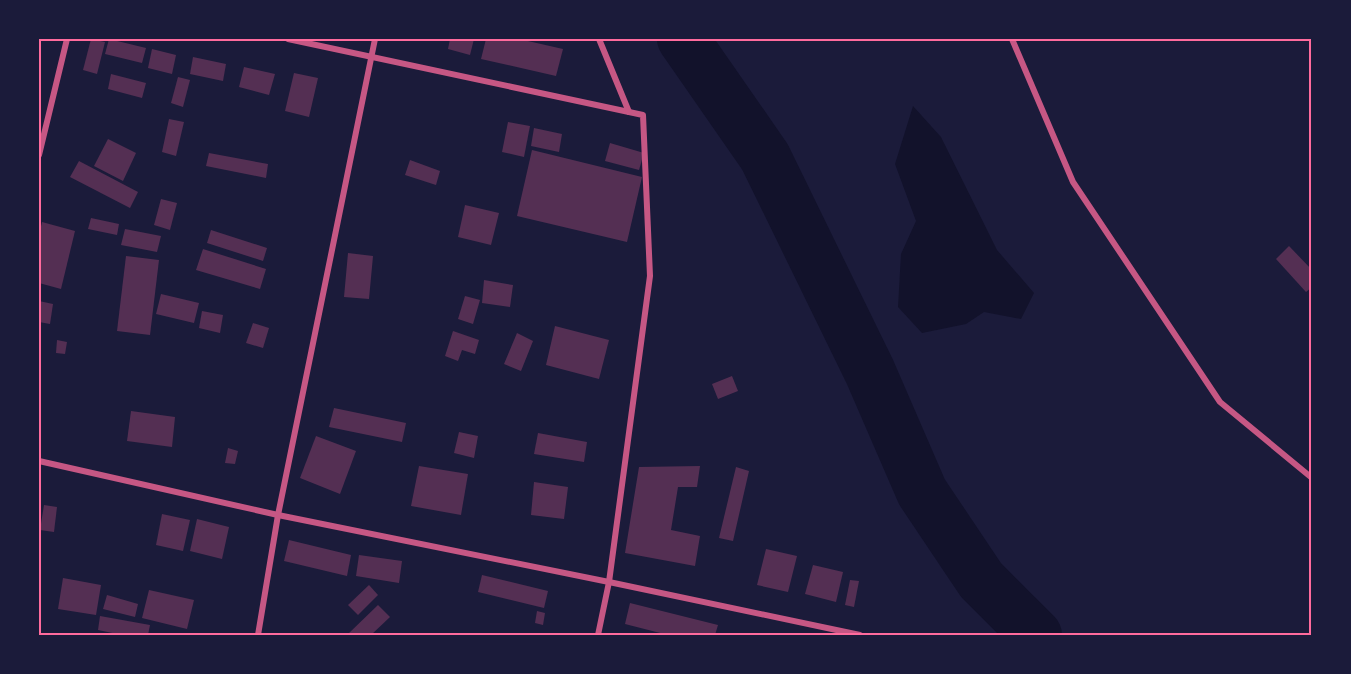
<svg xmlns="http://www.w3.org/2000/svg" width="1351" height="674" font-family="Roboto,sans-serif">
	<style>
		.water { fill: #12122b }
		.lines { fill: none; stroke-linecap: round; stroke-linejoin: round }
		.river { stroke: #12122b; stroke-width: 52 }
		.building { fill: #542f53 }
		.minor { stroke: #c65784; stroke-width: 6 }
		.neatline { fill: none; stroke: #ff6b9d; stroke-width: 2 }
	</style>
	<rect width="100%" height="100%" fill="#1b1b3a"/>
	<!-- water -->
	<polygon class="water" points="913,106 941,137 997,250 1034,293 1021,319 984,312 966,324 922,333 898,307 901,254 916,221 895,164"/>
	<g class="lines">
		<!-- river -->
		<polyline class="river" points="683,39 765,157 870,372 922,492 981,580 1036,635"/>
	</g>
	<!-- building -->
	<g class="building">
		<polygon points="91,39 105,42 97,74 83,70"/>
		<polygon points="109,39 146,48 142,63 105,54"/>
		<polygon points="450,39 474,39 470,55 448,49"/>
		<polygon points="486,39 519,39 563,49 556,76 481,59"/>
		<polygon points="152,49 176,55 172,74 148,68"/>
		<polygon points="193,57 226,64 223,81 190,74"/>
		<polygon points="244,67 275,74 269,95 239,87"/>
		<polygon points="294,73 318,78 309,117 285,111"/>
		<polygon points="111,74 146,83 142,98 108,89"/>
		<polygon points="178,77 190,80 183,107 171,103"/>
		<polygon points="169,119 184,122 176,156 162,152"/>
		<polygon points="508,122 530,126 524,157 502,152"/>
		<polygon points="534,128 562,134 559,152 531,146"/>
		<polygon points="108,139 136,153 123,181 94,166"/>
		<polygon points="610,143 644,153 639,170 605,161"/>
		<polygon points="532,150 642,177 627,242 517,216"/>
		<polygon points="209,153 268,164 266,178 206,166"/>
		<polygon points="410,160 440,171 436,185 405,175"/>
		<polygon points="79,161 138,192 130,208 70,177"/>
		<polygon points="161,199 177,203 170,230 154,225"/>
		<polygon points="465,205 499,213 491,245 458,237"/>
		<polygon points="91,218 119,224 117,235 88,229"/>
		<polygon points="42,222 75,231 61,289 39,283 39,235"/>
		<polygon points="125,229 161,236 157,252 121,245"/>
		<polygon points="211,230 267,248 263,261 207,243"/>
		<polygon points="1289,246 1312,270 1312,287 1306,292 1276,259"/>
		<polygon points="203,249 266,269 260,289 196,270"/>
		<polygon points="348,253 373,256 369,299 344,297"/>
		<polygon points="126,256 159,260 150,335 117,331"/>
		<polygon points="484,280 513,285 510,307 482,303"/>
		<polygon points="161,294 199,303 194,323 156,314"/>
		<polygon points="465,296 480,300 473,324 458,319"/>
		<polygon points="39,301 53,304 50,324 39,322"/>
		<polygon points="202,311 223,315 220,333 199,328"/>
		<polygon points="253,323 269,328 263,348 246,343"/>
		<polygon points="555,326 609,340 599,379 546,365"/>
		<polygon points="453,331 479,340 475,354 462,350 458,361 445,356"/>
		<polygon points="517,333 533,341 521,371 504,364"/>
		<polygon points="57,340 67,342 65,354 56,353"/>
		<polygon points="732,376 738,391 718,399 712,384"/>
		<polygon points="334,408 406,423 402,442 329,427"/>
		<polygon points="131,411 175,417 172,447 127,441"/>
		<polygon points="459,432 478,436 474,458 454,453"/>
		<polygon points="538,433 587,442 584,462 534,454"/>
		<polygon points="316,436 356,451 340,494 300,478"/>
		<polygon points="228,448 238,451 235,464 225,463"/>
		<polygon points="419,466 468,474 461,515 411,506"/>
		<polygon points="700,466 697,487 678,487 671,530 700,536 695,566 625,553 639,467"/>
		<polygon points="736,467 749,471 733,541 719,538"/>
		<polygon points="534,482 568,487 564,519 531,515"/>
		<polygon points="44,505 57,507 54,532 40,530"/>
		<polygon points="162,514 190,520 183,551 156,545"/>
		<polygon points="197,519 229,527 222,559 190,551"/>
		<polygon points="289,540 351,555 347,576 284,561"/>
		<polygon points="766,549 797,556 788,592 757,585"/>
		<polygon points="359,555 402,561 399,583 356,576"/>
		<polygon points="813,565 843,572 836,602 805,594"/>
		<polygon points="482,575 548,591 544,608 478,592"/>
		<polygon points="63,578 101,585 96,615 58,609"/>
		<polygon points="850,580 859,581 854,607 845,605"/>
		<polygon points="369,585 378,595 358,615 348,605"/>
		<polygon points="149,590 194,600 187,629 142,618"/>
		<polygon points="107,595 138,604 135,617 103,609"/>
		<polygon points="630,603 718,625 715,635 668,635 625,624"/>
		<polygon points="378,605 390,617 371,635 347,635"/>
		<polygon points="537,611 545,613 543,625 535,623"/>
		<polygon points="100,616 150,625 148,635 122,635 98,630"/>
	</g>
	<g class="lines">
		<!-- minor -->
		<g class="minor">
			<polyline points="288,39 643,115 650,276 609,582 598,635"/>
			<polyline points="599,39 629,112"/>
			<polyline points="1012,39 1073,182 1220,402 1312,478"/>
			<polyline points="39,155 67,39"/>
			<polyline points="39,461 278,515 609,582 860,635"/>
			<polyline points="258,635 278,515 375,39"/>
		</g>
	</g>
	<!-- border -->
	<rect width="1351" height="674" fill="none" stroke="#1b1b3a" stroke-width="81"/>
	<rect x="40" y="40" width="1270" height="594" class="neatline"/>
</svg>
